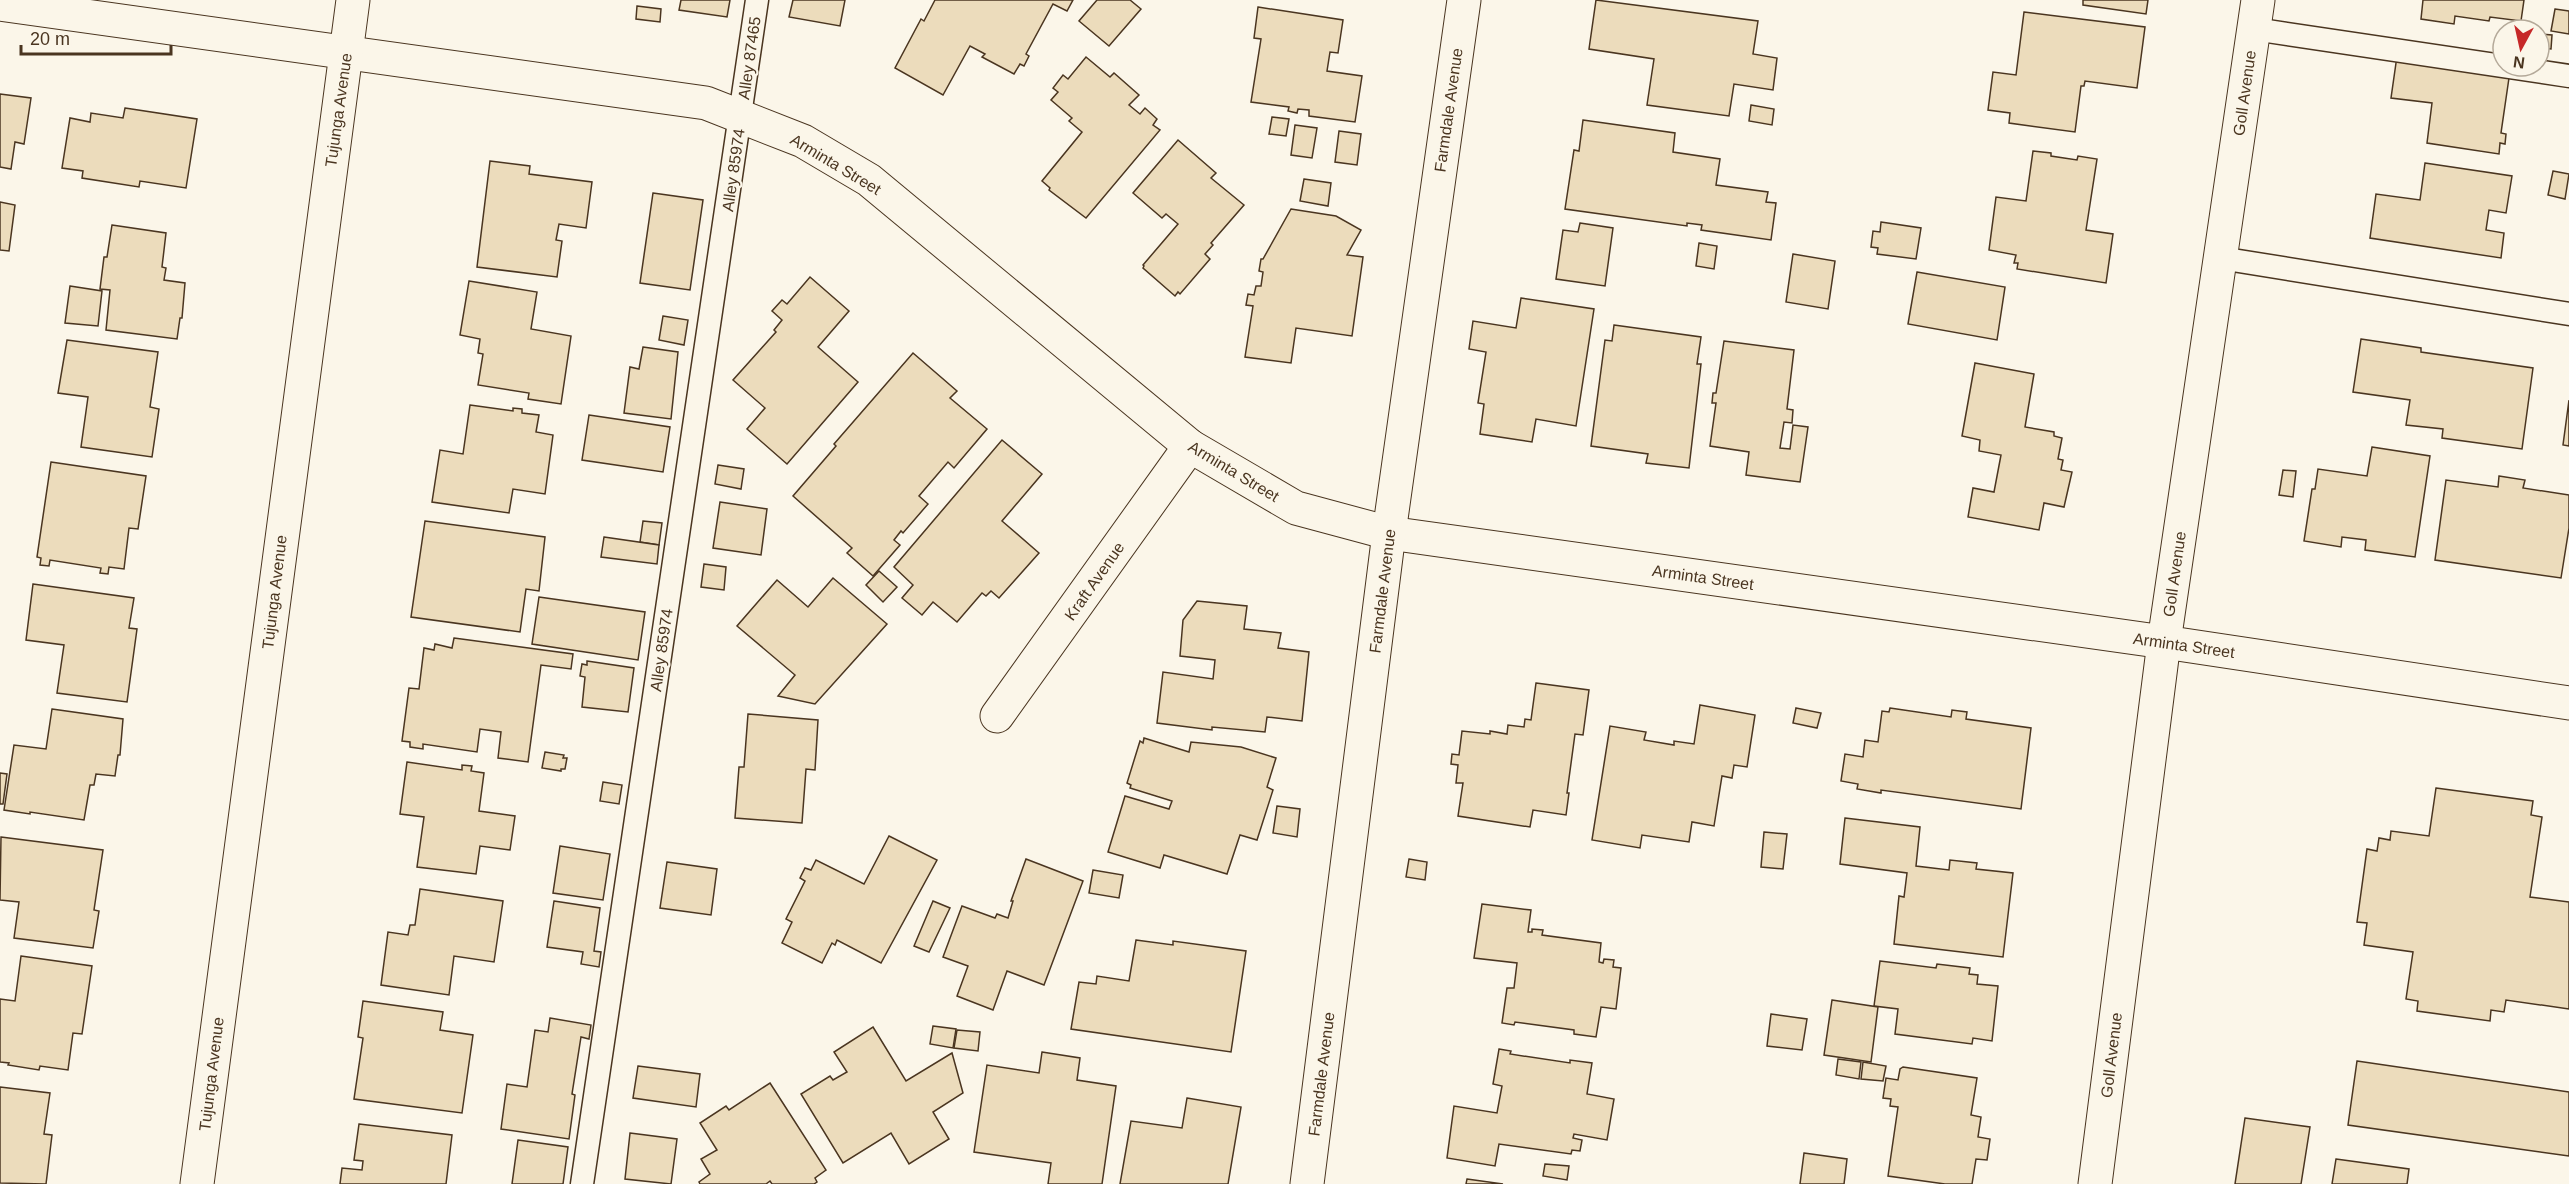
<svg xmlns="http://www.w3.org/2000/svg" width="2569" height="1184" font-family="Helvetica,sans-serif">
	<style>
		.building { fill: #ecdcbc; stroke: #4a3520; stroke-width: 1.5 }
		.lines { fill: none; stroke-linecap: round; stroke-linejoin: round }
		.lane-casing { stroke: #4a3520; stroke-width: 25 }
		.street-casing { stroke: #4a3520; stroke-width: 35 }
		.secondary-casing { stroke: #4a3520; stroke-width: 35 }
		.lane { stroke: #fbf6e9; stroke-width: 22 }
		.street { stroke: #fbf6e9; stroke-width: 33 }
		.secondary { stroke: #fbf6e9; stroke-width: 33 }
		.labels { text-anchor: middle; stroke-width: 4.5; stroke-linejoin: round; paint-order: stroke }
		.street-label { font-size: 16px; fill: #4a3520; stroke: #fbf6e9 }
	</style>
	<rect width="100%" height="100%" fill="#fbf6e9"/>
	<!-- building -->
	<g class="building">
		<polygon points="681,0 730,0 727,17 679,10"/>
		<polygon points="793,0 845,0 840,26 789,17"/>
		<polygon points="935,0 1073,0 1067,11 1053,4 1026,54 1029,56 1024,66 1020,64 1014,74 982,57 985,54 970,46 943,95 895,68 921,19 924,21"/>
		<polygon points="1097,0 1130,0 1141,9 1109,46 1079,21"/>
		<polygon points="1596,0 1758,21 1753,54 1777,58 1773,90 1734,84 1729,116 1647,105 1654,59 1589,49"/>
		<polygon points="2083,0 2148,0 2146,14 2083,5"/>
		<polygon points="2423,0 2524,0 2521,21 2490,17 2489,21 2455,16 2454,24 2421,19"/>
		<polygon points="637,6 661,9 660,22 636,19"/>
		<polygon points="1258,7 1343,20 1338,53 1330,52 1327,71 1362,76 1355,122 1309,116 1309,110 1298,109 1297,113 1288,111 1289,107 1251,102 1261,39 1254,38"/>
		<polygon points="2555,9 2569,11 2569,34 2551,31"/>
		<polygon points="2024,12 2145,27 2137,88 2085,81 2084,86 2081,86 2075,132 2009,123 2010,113 1988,110 1993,72 2016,75"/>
		<polygon points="2539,34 2552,35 2551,49 2539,48"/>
		<polygon points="2397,56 2510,71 2501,133 2506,134 2505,144 2500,143 2499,154 2427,143 2432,103 2391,98"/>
		<polygon points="1086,57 1110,77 1114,73 1139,95 1129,105 1140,114 1145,108 1157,119 1153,125 1160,130 1086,218 1049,190 1050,188 1042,181 1082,132 1069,121 1072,118 1051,100 1058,92 1053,88 1063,75 1068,79"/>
		<polygon points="0,94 31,98 24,144 15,142 11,169 0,167"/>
		<polygon points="1751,105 1774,109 1772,125 1749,121"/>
		<polygon points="125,108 197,119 186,188 140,181 139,187 82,178 83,171 62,168 70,118 90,122 91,113 123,118"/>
		<polygon points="1272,117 1289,119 1286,136 1269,134"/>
		<polygon points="1583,120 1675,133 1673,152 1720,159 1716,185 1768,192 1766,202 1776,203 1771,240 1701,230 1702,225 1687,223 1687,226 1565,209 1574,150 1579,151"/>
		<polygon points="1295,125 1317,128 1312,158 1291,155"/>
		<polygon points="1339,131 1361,134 1357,165 1335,162"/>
		<polygon points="1178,140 1216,173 1211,178 1244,205 1211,243 1213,245 1205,254 1210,259 1180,294 1178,292 1175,296 1143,268 1144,266 1143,265 1178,224 1166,214 1162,218 1133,193"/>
		<polygon points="2033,151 2051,153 2051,156 2077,160 2078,156 2097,159 2086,230 2113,234 2106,283 2017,269 2018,263 2014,263 2016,255 1989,250 1996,197 2026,201"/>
		<polygon points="490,161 530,166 529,174 592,182 586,228 559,224 556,240 562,241 557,277 477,267"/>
		<polygon points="2425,163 2512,176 2506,213 2489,210 2486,230 2504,233 2501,258 2370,238 2376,194 2420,200"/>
		<polygon points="2553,171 2569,174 2565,199 2548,195"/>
		<polygon points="1304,179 1331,183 1328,206 1300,201"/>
		<polygon points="653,193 703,200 690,290 640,283"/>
		<polygon points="0,202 15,205 9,251 0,250"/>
		<polygon points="1291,209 1336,216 1361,230 1347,255 1363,257 1352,336 1296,328 1291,363 1245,357 1253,306 1246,305 1248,294 1254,295 1256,286 1261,286 1263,272 1259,271 1261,259 1263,259"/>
		<polygon points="1881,222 1921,228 1916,259 1877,254 1878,248 1871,247 1873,231 1880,232"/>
		<polygon points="1580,223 1613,228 1605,286 1556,279 1563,230 1578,232"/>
		<polygon points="112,225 166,233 162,267 166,268 164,280 185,283 182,318 180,318 177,339 106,330 110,290 100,289 104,257 107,257"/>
		<polygon points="1699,243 1717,246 1714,269 1696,266"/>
		<polygon points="1793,254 1835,261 1828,309 1786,302"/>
		<polygon points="1917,272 2005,287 1997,340 1908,324"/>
		<polygon points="810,277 849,311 818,347 858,382 787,464 747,429 765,408 733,380 776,332 774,330 782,320 772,311 782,300 787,304"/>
		<polygon points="469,281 537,292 531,329 571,336 561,404 528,399 529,393 478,385 483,354 478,353 480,339 460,335"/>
		<polygon points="70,286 102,291 98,326 65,323"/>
		<polygon points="1521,298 1594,309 1576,426 1536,419 1532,442 1480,434 1484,404 1478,403 1486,352 1469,349 1473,321 1516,328"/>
		<polygon points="663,316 688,320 684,345 659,340"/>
		<polygon points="1614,325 1701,337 1697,364 1701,364 1689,468 1646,463 1648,454 1591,446 1605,340 1612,341"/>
		<polygon points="2361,339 2421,348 2421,352 2533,368 2522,449 2442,438 2443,429 2406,425 2410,400 2353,392"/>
		<polygon points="67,340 158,352 150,407 159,409 152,457 81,447 88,397 58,393"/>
		<polygon points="1724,341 1794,350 1787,409 1793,410 1792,423 1784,422 1780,448 1790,449 1793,425 1808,427 1800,482 1746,475 1749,452 1710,446 1716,403 1712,403 1713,393 1716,393"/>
		<polygon points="643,347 678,352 671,419 624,413 630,367 639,369"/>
		<polygon points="913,353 957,391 950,398 987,429 954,468 948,462 919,496 928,504 903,533 901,531 894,540 900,545 873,576 847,553 852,548 793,496 836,446 834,444"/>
		<polygon points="1975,363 2034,374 2025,427 2054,432 2054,436 2062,438 2058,459 2063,460 2061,470 2072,472 2064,507 2044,503 2039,530 1968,517 1973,488 1994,492 2001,455 1979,451 1980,440 1962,436"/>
		<polygon points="2569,400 2569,446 2563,445"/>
		<polygon points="470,405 513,411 513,408 522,409 522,413 539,415 536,432 553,435 545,494 513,489 509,513 432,502 440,450 463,454"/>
		<polygon points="589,415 670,427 663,472 582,460"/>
		<polygon points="1002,440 1042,474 1002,521 1039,553 999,598 991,591 986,596 982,593 957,622 933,602 922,615 902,598 913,585 894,567"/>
		<polygon points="2372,447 2430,456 2415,557 2365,550 2366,540 2342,537 2341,547 2304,541 2312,489 2315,489 2318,469 2367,476"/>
		<polygon points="51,462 146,476 138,529 129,528 124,569 109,567 108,574 100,573 101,568 50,560 49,566 40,565 41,558 37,557"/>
		<polygon points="718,465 744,469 741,489 715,484"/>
		<polygon points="2283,470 2296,471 2293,497 2279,495"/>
		<polygon points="2499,476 2525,480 2523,488 2569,495 2569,528 2561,578 2435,560 2446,480 2498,487"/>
		<polygon points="720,502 767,509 761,555 713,548"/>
		<polygon points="425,521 545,537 539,591 526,589 520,632 411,617"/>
		<polygon points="643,521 662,523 659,545 640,542"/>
		<polygon points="604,537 659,545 657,564 601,557"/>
		<polygon points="704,564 726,567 724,590 701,587"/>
		<polygon points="879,571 897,587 883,602 866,585"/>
		<polygon points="833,578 887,624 815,704 778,696 795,675 737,626 777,580 808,607"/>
		<polygon points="33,584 134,598 129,628 137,629 127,702 57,693 64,645 26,640"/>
		<polygon points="539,597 645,612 638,660 532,644"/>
		<polygon points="1197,601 1247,606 1244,629 1281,633 1278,648 1309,652 1302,721 1267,717 1265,732 1212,727 1212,730 1157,723 1163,672 1213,679 1215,660 1180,656 1183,620"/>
		<polygon points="454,638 573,654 571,669 541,665 528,762 498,758 501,732 480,729 477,752 423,744 423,749 410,747 410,742 402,741 409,688 419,689 424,648 434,650 435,644 452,648"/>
		<polygon points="587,661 634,668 628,712 582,707 585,677 580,676 582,664 587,665"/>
		<polygon points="1536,683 1589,690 1583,735 1575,734 1567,793 1569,793 1566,815 1533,810 1530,827 1458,816 1463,783 1456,783 1458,765 1451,764 1452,754 1459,755 1462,731 1490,734 1490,731 1507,734 1508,725 1524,727 1525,719 1531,720"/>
		<polygon points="1700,705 1755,715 1747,767 1734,765 1732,778 1722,776 1714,826 1692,822 1689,842 1642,835 1640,848 1592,840 1610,726 1646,732 1644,740 1674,745 1674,741 1694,744"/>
		<polygon points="1796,708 1821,713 1817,728 1793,723"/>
		<polygon points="1890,708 1951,717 1952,710 1967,712 1966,719 2031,728 2021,809 1881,790 1881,793 1857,789 1858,784 1841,781 1845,754 1863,757 1865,740 1878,742 1882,711 1889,712"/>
		<polygon points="52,709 123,719 120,755 118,755 115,776 96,774 94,785 90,785 84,820 30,812 30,814 4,810 14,745 46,749"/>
		<polygon points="748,714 818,720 815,770 806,769 802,823 735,818 739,767 744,767"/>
		<polygon points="1144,738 1189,752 1191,742 1241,747 1276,758 1267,787 1273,790 1257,840 1240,835 1227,874 1164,855 1160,868 1108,852 1125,796 1169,809 1172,801 1130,788 1131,785 1127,783 1140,741 1143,743"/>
		<polygon points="545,752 564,755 563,758 567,758 565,769 561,769 561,771 542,768"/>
		<polygon points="407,762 462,770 462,765 472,766 471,771 484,773 479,811 515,816 510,850 480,846 476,874 417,867 424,817 400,814"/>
		<polygon points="0,773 7,774 3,804 0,804"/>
		<polygon points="603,782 622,785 619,804 600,801"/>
		<polygon points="2436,788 2533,801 2531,815 2542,817 2530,897 2569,902 2569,1009 2506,1000 2504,1012 2491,1010 2490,1021 2417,1011 2418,1001 2406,999 2413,952 2364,945 2367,923 2357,922 2367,849 2377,851 2379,838 2390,840 2391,831 2429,836"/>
		<polygon points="1277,806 1300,809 1297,837 1273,833"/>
		<polygon points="1845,818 1920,827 1916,866 1949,870 1950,860 1977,863 1976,869 2013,873 2003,957 1894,944 1899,896 1904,897 1907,873 1840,864"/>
		<polygon points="1764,832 1787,834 1783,869 1761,867"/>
		<polygon points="889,836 937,860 881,963 837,940 835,945 832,943 822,963 782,943 792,922 786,919 805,881 800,878 805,868 811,870 816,860 864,884"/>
		<polygon points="1,837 103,850 94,910 99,911 93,948 14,938 19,902 0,900"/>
		<polygon points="560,846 610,854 603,900 553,893"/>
		<polygon points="1026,859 1083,881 1044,985 1007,971 993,1010 957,996 968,966 943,957 962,906 995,918 997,914 1008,918 1013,901 1011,901"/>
		<polygon points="1409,859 1427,862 1425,880 1406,877"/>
		<polygon points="667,862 717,869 711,915 660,908"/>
		<polygon points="1093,870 1123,875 1119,898 1089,893"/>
		<polygon points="420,889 503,901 494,962 454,956 449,995 381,985 388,932 408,935 410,925 415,925"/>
		<polygon points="554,901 600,908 594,951 601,952 599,967 581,964 583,952 547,947"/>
		<polygon points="933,901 950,908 929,952 914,946"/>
		<polygon points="1482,904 1531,910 1528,932 1532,932 1532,929 1543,930 1542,935 1601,943 1599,962 1603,963 1604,959 1614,960 1613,967 1621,968 1616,1009 1601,1007 1596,1037 1574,1034 1574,1030 1515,1022 1514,1025 1502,1023 1507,988 1514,988 1517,963 1474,958"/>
		<polygon points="1136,940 1173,945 1173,941 1246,951 1231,1052 1071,1029 1079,982 1096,984 1097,976 1129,981"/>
		<polygon points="21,956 92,966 82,1034 73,1033 68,1070 40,1066 39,1070 8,1065 9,1063 0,1062 0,999 15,1001"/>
		<polygon points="1880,961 1936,968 1937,964 1970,968 1969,974 1978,975 1977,984 1998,986 1992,1041 1973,1038 1972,1044 1895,1034 1898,1009 1874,1006"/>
		<polygon points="1832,1000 1878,1007 1871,1062 1824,1055"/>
		<polygon points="363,1001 443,1012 440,1030 473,1035 462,1113 354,1099 363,1038 358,1037"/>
		<polygon points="1771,1014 1807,1019 1802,1050 1767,1046"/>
		<polygon points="550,1018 591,1025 589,1039 581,1037 572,1094 575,1095 569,1139 501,1129 507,1084 527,1087 535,1030 548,1032"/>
		<polygon points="933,1026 956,1029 953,1048 930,1044"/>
		<polygon points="873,1027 906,1081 952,1053 963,1093 933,1112 949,1139 909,1164 891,1133 843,1163 801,1094 830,1076 833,1080 847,1072 834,1052"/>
		<polygon points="957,1030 980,1032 978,1051 954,1048"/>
		<polygon points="1499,1049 1511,1051 1510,1054 1570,1063 1570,1060 1592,1063 1587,1094 1614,1099 1607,1140 1574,1134 1573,1138 1582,1140 1580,1151 1572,1150 1571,1154 1499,1144 1495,1166 1447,1158 1454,1106 1497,1113 1502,1086 1493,1084"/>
		<polygon points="1042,1052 1080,1058 1077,1080 1116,1086 1102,1184 1048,1184 1051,1163 974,1152 987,1065 1039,1073"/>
		<polygon points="1838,1059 1861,1062 1859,1079 1836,1075"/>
		<polygon points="2357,1061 2569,1092 2569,1156 2348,1125"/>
		<polygon points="1863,1062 1886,1066 1883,1081 1861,1079"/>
		<polygon points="638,1066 700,1074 696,1107 633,1098"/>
		<polygon points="1903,1067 1977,1078 1971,1115 1981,1117 1978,1137 1990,1139 1987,1160 1976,1159 1972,1184 1945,1184 1888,1176 1898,1107 1890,1106 1891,1099 1883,1098 1886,1078 1898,1080 1900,1069"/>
		<polygon points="770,1083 826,1170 815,1178 817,1182 814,1184 772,1184 770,1181 766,1184 700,1184 699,1182 710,1174 701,1159 717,1150 700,1123 726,1106 729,1110"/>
		<polygon points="0,1087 50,1093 44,1134 52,1135 46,1184 0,1183"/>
		<polygon points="1187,1098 1241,1107 1228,1184 1120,1184 1131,1121 1182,1128"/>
		<polygon points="2245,1118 2310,1127 2301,1184 2235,1184"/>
		<polygon points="359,1124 452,1135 446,1184 340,1184 342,1168 362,1170 363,1161 354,1160"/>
		<polygon points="630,1133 677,1139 671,1184 625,1179"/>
		<polygon points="518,1140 568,1147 563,1184 512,1184"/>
		<polygon points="1804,1153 1847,1159 1844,1184 1800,1184"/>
		<polygon points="2336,1159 2409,1169 2407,1184 2332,1184"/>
		<polygon points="1545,1164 1569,1166 1567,1180 1543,1176"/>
		<polygon points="1467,1179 1503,1184 1466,1184"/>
	</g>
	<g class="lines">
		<!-- lane casing -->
		<g class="lane-casing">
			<g id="lane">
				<polyline points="2254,29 2569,76"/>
				<polyline points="2220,258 2569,314"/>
				<polyline points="582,1184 757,0"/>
			</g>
		</g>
		<!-- street casing -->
		<g class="street-casing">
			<g id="street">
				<polyline points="0,4 706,103 803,141 869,180 1190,446 1296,508 1389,533 2164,642 2569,703"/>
				<polyline points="997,716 1190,446"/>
				<polyline points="1307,1184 1389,533 1464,0"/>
				<polyline points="2095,1184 2164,642 2258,0"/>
			</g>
		</g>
		<!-- secondary casing -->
		<g class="secondary-casing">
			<polyline id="secondary" points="197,1184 353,0"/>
		</g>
		<!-- lane -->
		<use href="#lane" class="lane"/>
		<!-- street -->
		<use href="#street" class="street"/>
		<!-- secondary -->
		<use href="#secondary" class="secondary"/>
	</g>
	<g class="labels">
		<!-- street labels -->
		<g class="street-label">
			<text transform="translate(749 58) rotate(-82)" y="6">Alley 87465</text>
			<text transform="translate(2244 93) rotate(-82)" y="6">Goll Avenue</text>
			<text transform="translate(338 110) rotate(-82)" y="6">Tujunga Avenue</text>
			<text transform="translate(1448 110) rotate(-82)" y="6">Farmdale Avenue</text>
			<text transform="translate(836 164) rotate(31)" y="6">Arminta Street</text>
			<text transform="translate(733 170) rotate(-82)" y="6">Alley 85974</text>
			<text transform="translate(1234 471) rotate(31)" y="6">Arminta Street</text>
			<text transform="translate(2174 574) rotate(-82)" y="6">Goll Avenue</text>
			<text transform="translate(1703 577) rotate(8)" y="6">Arminta Street</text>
			<text transform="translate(1094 581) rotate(-55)" y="6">Kraft Avenue</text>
			<text transform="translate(1382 591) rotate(-83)" y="6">Farmdale Avenue</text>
			<text transform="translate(274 592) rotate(-83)" y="6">Tujunga Avenue</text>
			<text transform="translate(2184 645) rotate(8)" y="6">Arminta Street</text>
			<text transform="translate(661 650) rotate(-82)" y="6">Alley 85974</text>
			<text transform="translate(2111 1055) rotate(-83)" y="6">Goll Avenue</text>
			<text transform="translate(211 1074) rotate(-83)" y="6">Tujunga Avenue</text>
			<text transform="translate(1321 1074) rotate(-83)" y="6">Farmdale Avenue</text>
		</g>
	</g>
	<!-- north arrow -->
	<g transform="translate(2521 48) rotate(188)"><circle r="28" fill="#fbf6e9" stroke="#b4a999" stroke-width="1.5"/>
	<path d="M0-4.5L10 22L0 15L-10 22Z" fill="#c62828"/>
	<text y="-9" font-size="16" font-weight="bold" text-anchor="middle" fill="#4a3520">N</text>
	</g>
	<!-- scale -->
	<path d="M21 45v9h150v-9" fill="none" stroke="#4a3520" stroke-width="3"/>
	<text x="30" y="45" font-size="18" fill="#4a3520" stroke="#fbf6e9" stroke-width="4.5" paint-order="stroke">20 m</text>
</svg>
